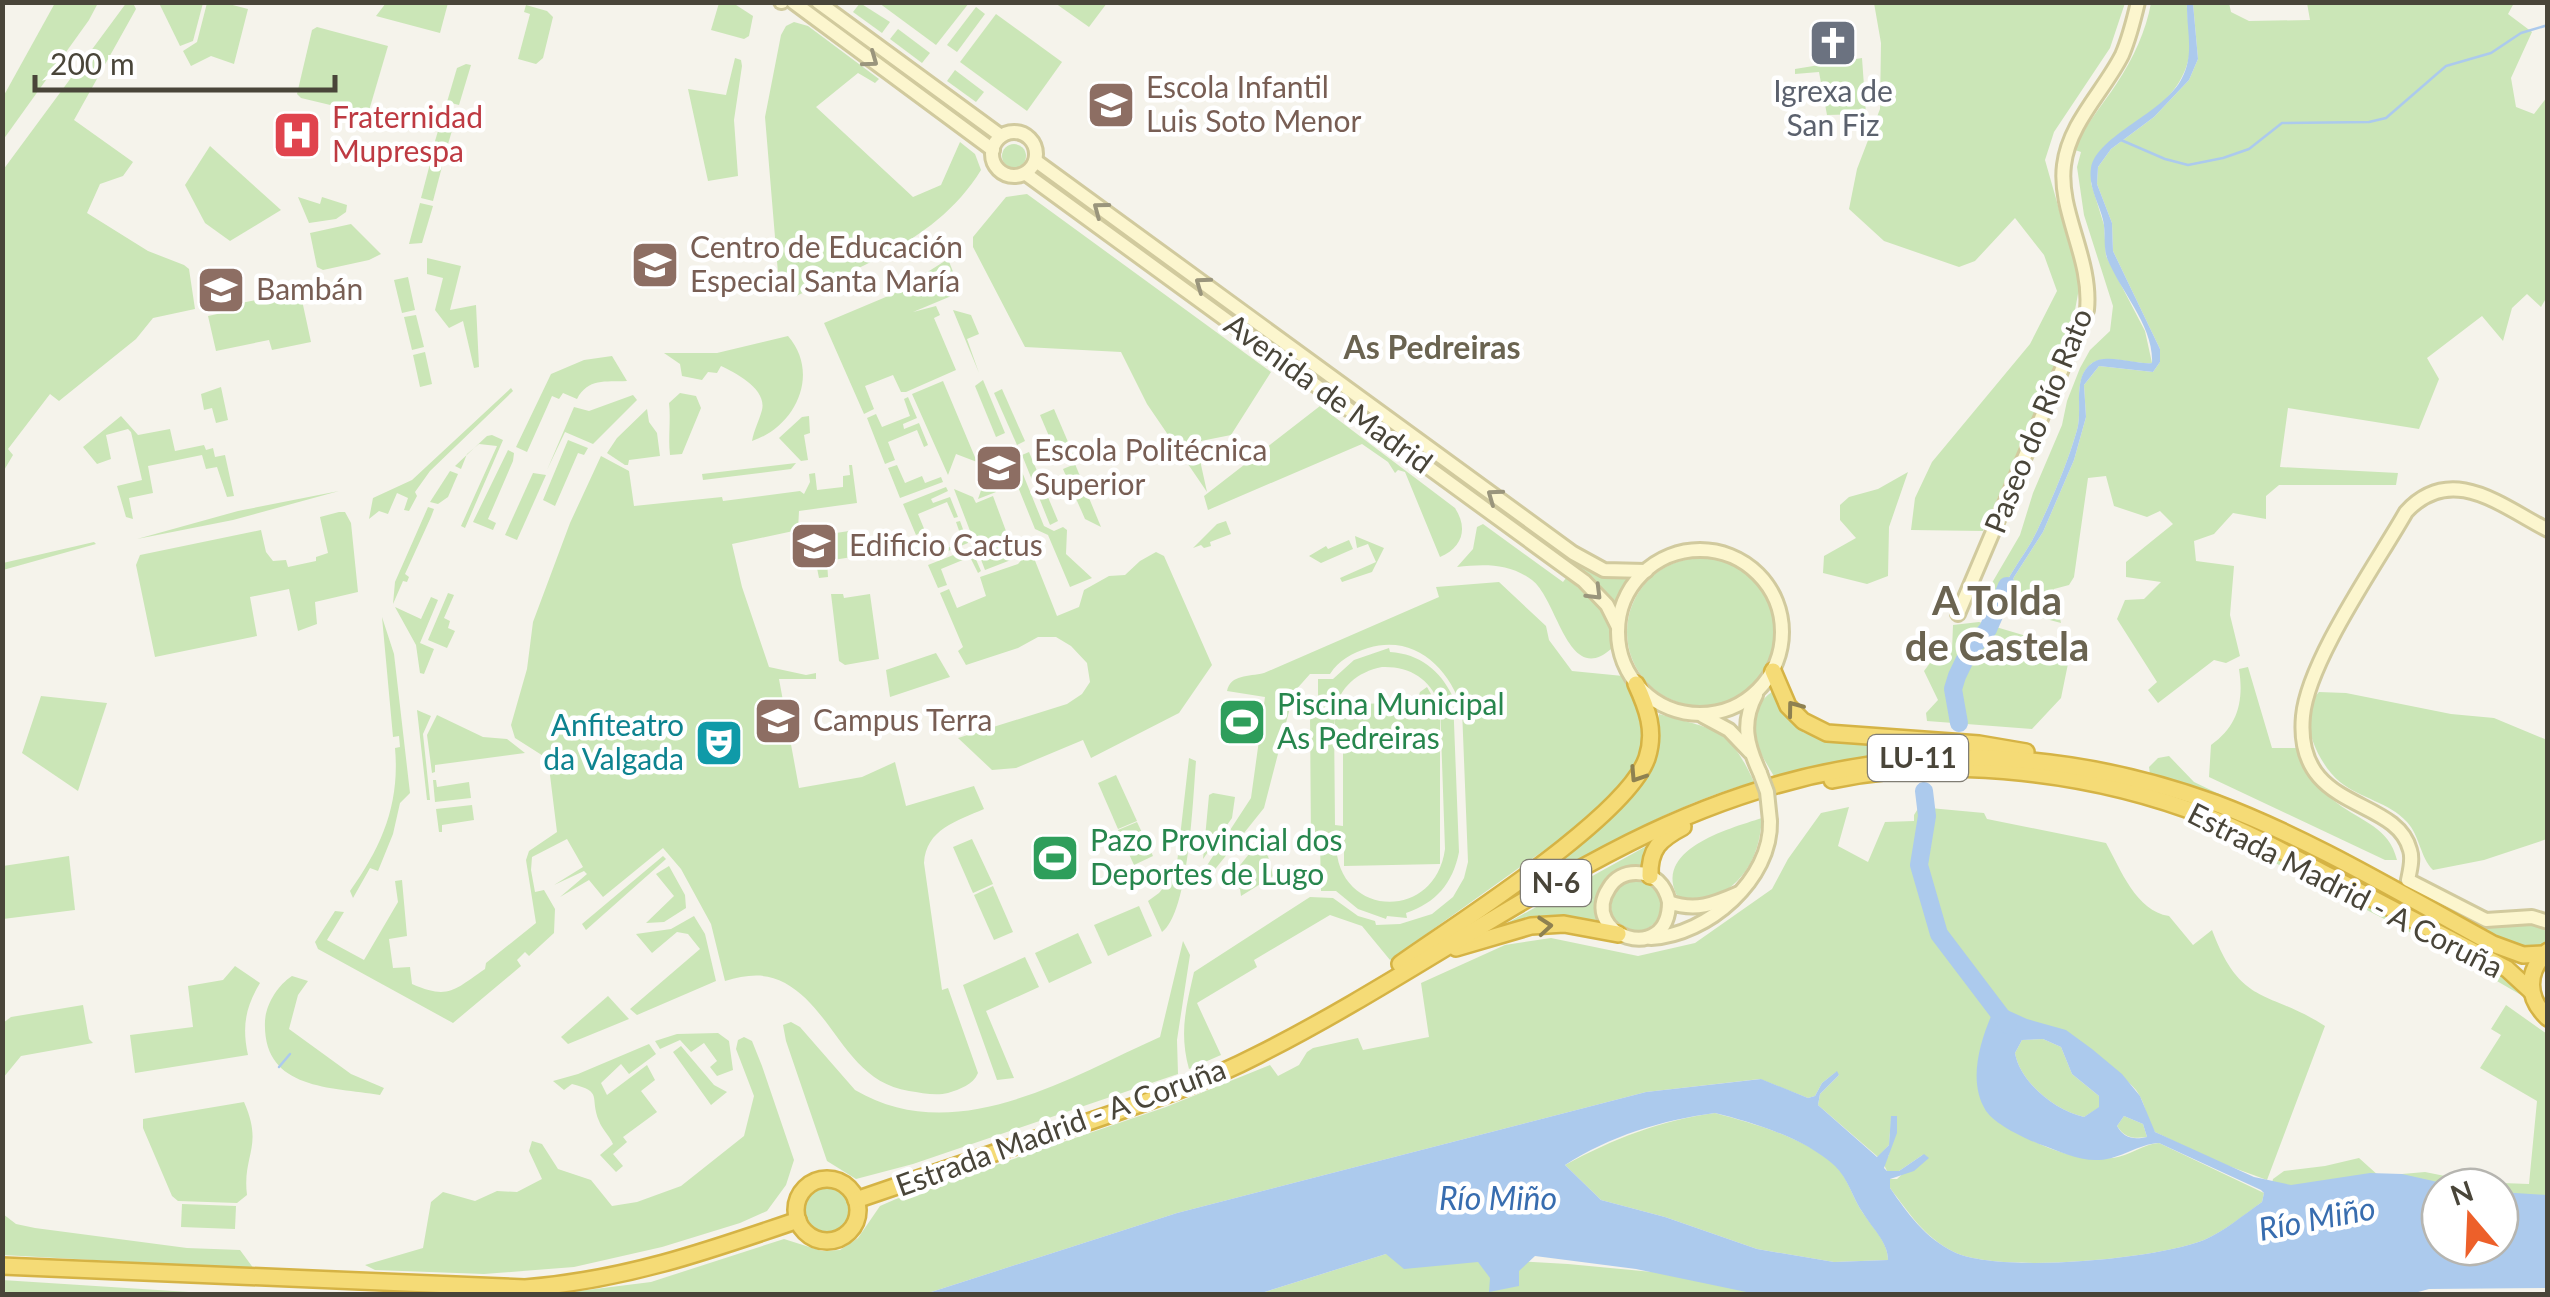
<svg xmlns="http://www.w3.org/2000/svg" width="2550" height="1297" font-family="Lato,sans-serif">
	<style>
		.green { fill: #cbe6b7; fill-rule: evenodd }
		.water { fill: #accaed; fill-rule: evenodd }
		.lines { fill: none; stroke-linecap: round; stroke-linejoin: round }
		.stream { stroke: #accaed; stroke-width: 2.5 }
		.river { stroke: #accaed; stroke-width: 18 }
		.secondary-casing { stroke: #d1ca9e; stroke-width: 18 }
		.highway-casing { stroke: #d5b345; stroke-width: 20 }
		.secondary { stroke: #fcf6ce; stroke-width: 12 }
		.highway { stroke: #f5db76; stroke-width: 15 }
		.secondary-bridge-casing { stroke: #d1ca9e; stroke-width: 18; stroke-linecap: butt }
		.secondary-bridge { stroke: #fcf6ce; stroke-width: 12 }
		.oneway { stroke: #9a957c }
		.oneway2 { stroke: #8e8151 }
		.labels { text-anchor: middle; stroke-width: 9; stroke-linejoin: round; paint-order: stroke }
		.shield { fill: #fff; stroke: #807d74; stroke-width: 2.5 }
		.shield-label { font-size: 28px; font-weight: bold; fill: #494539 }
		.education-label { font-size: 30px; fill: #785e54; stroke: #fff; text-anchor: start }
		.worship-label { font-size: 30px; fill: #5b616d; stroke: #fff }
		.health-label { font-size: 30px; fill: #be3a42; stroke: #fff; text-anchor: start }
		.street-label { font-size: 30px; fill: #494539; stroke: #fff }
		.leisure-label { font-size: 30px; fill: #27864d; stroke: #fff; text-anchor: start }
		.culture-label { font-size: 30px; fill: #0d838f; stroke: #fff; text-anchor: end }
		.neighbourhood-label { font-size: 32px; font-weight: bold; fill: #6b6451; stroke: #fff }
		.water-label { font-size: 32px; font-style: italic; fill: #386daf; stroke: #fff }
		.district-label { font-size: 40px; font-weight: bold; fill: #6b6451; stroke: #fff }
	</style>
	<rect width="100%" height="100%" fill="#f5f3eb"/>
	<!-- green -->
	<g class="green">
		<polygon points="127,2 133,3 136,9 74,120 133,162 123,176 100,184 87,213 148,251 184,265 189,269 195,309 153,318 136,339 59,401 50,394 8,449 13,455 3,472 3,170"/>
		<polygon points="2497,2 2514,3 2508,14 2532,32 2511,78 2516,107 2534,114 2547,97 2548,295 2541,307 2527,294 2512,308 2503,341 2482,316 2427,358 2439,379 2419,429 2288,408 2280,467 2398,473 2396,485 2279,485 2266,496 2266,519 2233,513 2214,534 2194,541 2196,561 2234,566 2230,615 2240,656 2226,663 2214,660 2158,703 2148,690 2157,682 2117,619 2125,600 2144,599 2161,582 2126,577 2126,562 2173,524 2160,511 2147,517 2114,506 2106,476 2088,478 2074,577 2069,585 2054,589 2061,623 2002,607 2014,577 2043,532 2074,460 2086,417 2084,385 2099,366 2153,372 2160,362 2160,349 2113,251 2112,223 2097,184 2098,167 2111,149 2154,117 2189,80 2198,59 2193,3 2229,3 2231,12 2249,21 2310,20 2307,3"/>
		<polygon points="55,3 98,3 89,20 3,140 3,97"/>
		<polygon points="159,3 203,3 193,41 180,46"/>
		<polygon points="207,3 225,3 248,9 234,64 211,56 191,66 183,51 197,42"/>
		<polygon points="386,3 386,2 448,3 440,33 376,16"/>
		<polygon points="719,3 733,3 753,16 749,36 744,39 711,30"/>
		<polygon points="860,3 890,22 882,33 853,12"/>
		<polygon points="879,3 969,3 936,45"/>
		<polygon points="1055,3 1107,3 1089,27"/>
		<polygon points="1874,3 2125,3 2110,48 2054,132 2045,160 2080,283 2075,310 2050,379 1983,531 1911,530 1915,498 1932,462 2030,344 2057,291 2044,255 2015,218 1975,261 1959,267 1884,241 1849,209 1857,169 1880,109 1881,43"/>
		<path d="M 2151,3 L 2187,3 C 2186,19 2192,35 2190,51 C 2183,104 2130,123 2096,157 L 2091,183 L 2104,225 L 2106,256 L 2145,331 L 2152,363 C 2135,365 2105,353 2091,364 C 2072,379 2083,411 2077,430 C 2067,465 2052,499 2037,531 C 2024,558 2004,577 1998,606 L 1986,604 L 1989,588 L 2020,535 L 2033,493 L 2062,425 L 2067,401 L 2080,368 L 2090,350 L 2110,331 L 2113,306 L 2084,215 L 2077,167 L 2081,152 L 2075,150 C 2085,124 2102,106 2117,83 C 2133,59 2146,31 2151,3 Z"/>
		<polygon points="526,5 547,11 553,17 543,58 536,64 518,59 530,14 524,12"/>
		<polygon points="976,7 985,14 957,52 947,45"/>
		<polygon points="996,14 1062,62 1027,111 960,62"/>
		<polygon points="830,18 977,127 975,129 828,20"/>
		<path d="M 794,22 L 808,26 L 879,79 L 875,83 L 858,73 L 816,107 L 913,197 L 941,185 L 960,142 L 975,154 L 981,170 C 940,237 864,266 796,296 L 781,287 L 778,273 L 765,117 L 781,35 L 786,26 Z"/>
		<polygon points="317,27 388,46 368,114 301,98 297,94 312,30"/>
		<polygon points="898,29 930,53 922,63 890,39"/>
		<polygon points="735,58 741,60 742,66 734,120 738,176 708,181 688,89 726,95"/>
		<polygon points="1862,58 1866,114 1827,115 1819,72 1795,74 1795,69"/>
		<polygon points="466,64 471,65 459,105 447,102 457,68"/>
		<polygon points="955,70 984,92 976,102 947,81"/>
		<polygon points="445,107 458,110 446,151 433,148"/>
		<circle cx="1014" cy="156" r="12"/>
		<polygon points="210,146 281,210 230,241 205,223 185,185"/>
		<polygon points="432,156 444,159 433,201 421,198"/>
		<polygon points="1058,186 1195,285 1192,288 1056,188"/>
		<polygon points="1027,194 1271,372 1231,435 1196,442 1207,492 1147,404 1121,352 1025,347 973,247 973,237 1006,197"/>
		<polygon points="298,197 320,204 322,197 347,205 346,212 336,219 309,223"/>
		<polygon points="420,203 433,206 422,243 409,244"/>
		<polygon points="351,224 381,254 369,260 323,270 317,267 310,233"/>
		<polygon points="427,258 461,266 450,310 476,305 479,367 474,368 463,321 449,328 435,310 443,278 427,274"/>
		<polygon points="948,259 961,292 913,312 936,306 940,315 934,318 956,370 906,392 901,392 893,375 865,386 874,409 864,414 824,323 893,294"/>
		<polygon points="408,277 415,310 402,313 394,280"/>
		<polygon points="1201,290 1382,421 1380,425 1199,293"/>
		<polygon points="300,291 311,342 272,350 269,340 216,351 208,316 231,311 231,305"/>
		<polygon points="953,310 971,315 979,334 967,339 979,373"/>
		<polygon points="416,315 424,347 412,350 404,317"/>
		<path d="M 788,336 C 821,374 795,427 752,441 C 754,430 759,421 762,410 C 767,389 736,373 721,366 L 717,373 L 708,372 L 702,380 L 682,376 L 680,364 L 664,353 L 717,353 Z"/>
		<polygon points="425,352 432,384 420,387 413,355"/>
		<path d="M 612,356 L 627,381 C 605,382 588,378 577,399 L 563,393 L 559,399 L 552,396 L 527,452 L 516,447 L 551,374 L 584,360 Z"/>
		<polygon points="983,380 1005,433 996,437 975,386"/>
		<polygon points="943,381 977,462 956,454 948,475 912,394"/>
		<polygon points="221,387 228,420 216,423 212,408 204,410 201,394"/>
		<polygon points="511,388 513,391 430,471 415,492 417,496 409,511 404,510 408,498 397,493 388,514 379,511 369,519 373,498 412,480"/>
		<polygon points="1002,389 1025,441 1017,445 994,393"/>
		<path d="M 680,393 L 696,396 L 701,408 L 682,454 L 670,455 C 668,436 671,421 669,403 Z"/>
		<polygon points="633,395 637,400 593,444 565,432 547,470 574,407 589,411"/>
		<polygon points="908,397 917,418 903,424 904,429 919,423 928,445 924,447 917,430 888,442 895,460 885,464 867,418 876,414 882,427 910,416 904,399"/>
		<path d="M 1320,406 L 1455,508 C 1468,528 1463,547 1440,557 L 1405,472 L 1398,470 L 1395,473 L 1388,462 L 1362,444 L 1208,510 L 1204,496 Z"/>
		<polygon points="647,409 649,422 657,433 660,456 629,460 628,465 625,465 607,453 617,438"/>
		<polygon points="1054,409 1074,456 1060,462 1040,415"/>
		<polygon points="121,416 138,435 170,429 175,451 204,445 206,450 213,448 215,457 225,455 234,496 227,497 217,467 206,469 202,455 148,466 153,493 129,498 133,519 126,517 117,486 142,480 131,432 128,429 106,435 111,459 97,464 83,447"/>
		<polygon points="809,416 810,433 804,435 808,460 801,461 779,438 802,417"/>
		<polygon points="1389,426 1567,556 1564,560 1387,429"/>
		<polygon points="492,435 503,440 465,528 461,526 497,446 479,444 467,454 461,469 455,466 487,436"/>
		<polygon points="568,440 588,448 584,455 578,453 555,506 543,500"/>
		<polygon points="508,450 514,453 513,461 488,519 496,523 493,530 473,522"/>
		<polygon points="1029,452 1058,521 1050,525 1022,455"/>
		<path d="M 601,456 L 629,471 L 634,506 L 722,497 L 723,501 L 800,491 L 804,494 L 810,482 L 809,474 L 815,473 L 817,490 L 843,487 L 843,476 L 850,475 L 849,465 L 852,465 L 857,503 L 799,511 L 798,530 L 732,544 L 742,587 L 769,667 L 806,675 L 816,673 L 816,679 L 779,679 L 799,788 L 862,777 L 895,762 L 906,806 L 974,786 L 984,809 C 957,821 926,829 924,863 L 942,990 L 948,988 L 978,1073 C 973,1085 960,1089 948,1093 C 936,1096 922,1093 909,1091 C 846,1081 835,1011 785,983 C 765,972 746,975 725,981 L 711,924 L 681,869 L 663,848 L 603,897 L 589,880 L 560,897 L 587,874 L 584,871 L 554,885 L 583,867 L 567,839 L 532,857 L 531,870 L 535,892 L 544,890 L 555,909 L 554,933 L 529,956 L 525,952 L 517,960 L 521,966 L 453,1023 L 318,949 L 315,942 L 335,911 L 344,912 L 327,940 L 364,960 L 398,902 L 395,881 L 402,880 L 407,936 L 389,939 L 393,968 L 410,967 L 412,984 C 449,1000 454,990 485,969 L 486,963 L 536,923 L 526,860 L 529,851 L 557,832 L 548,759 L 515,738 L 511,725 L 527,669 L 533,622 L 570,523 Z"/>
		<polygon points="1016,457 1044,526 1054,531 1063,527 1067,530 1066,554 1092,578 1070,587 1048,535 1035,529 1014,477 994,485 996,492 978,499 985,479 990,477 987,469"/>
		<polygon points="796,463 791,469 703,480 702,474"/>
		<polygon points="1075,464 1101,527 1085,519 1063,469"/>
		<polygon points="897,465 905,483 922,476 925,483 941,477 943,482 900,498 888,468"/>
		<polygon points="450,471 458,474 448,497 438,504 430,502"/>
		<polygon points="1908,472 1889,527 1888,576 1867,584 1823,573 1824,556 1856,538 1840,520 1840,505 1849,497 1878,489"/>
		<polygon points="533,473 546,475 517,540 505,535"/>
		<polygon points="946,487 948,491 931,499 933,503 950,497 958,517 954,518 947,502 918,514 925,531 916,535 903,504"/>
		<polygon points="954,489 973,497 976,503 993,496 1016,558 985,570"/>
		<polygon points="339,491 233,520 137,539 238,511"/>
		<polygon points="428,507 434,509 431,517 405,574 409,577 407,582 403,581 393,604 395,582"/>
		<polygon points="339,512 345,512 351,523 358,592 315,602 317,624 298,631 289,589 250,597 257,636 155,657 136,565 140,555 261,530 266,552 273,561 286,560 288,567 316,561 316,557 328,553 320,517"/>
		<polygon points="960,521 968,543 926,560 917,539 926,535 934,553 963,542 956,522"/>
		<polygon points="1226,521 1231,534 1210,542 1211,546 1204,548 1201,545 1193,548 1217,524"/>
		<path d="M 1483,524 L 1563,582 L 1566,578 C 1588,595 1616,617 1611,649 C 1568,687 1558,600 1532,580 C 1509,563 1484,564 1457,567 L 1473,549 L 1477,527 Z"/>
		<polygon points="835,527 836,533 849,531 852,557 827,561 828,577 819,578 817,568 821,566 818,542 814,542 812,530"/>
		<polygon points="1355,536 1384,548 1372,572 1342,582 1340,578 1376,562 1368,544 1357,548"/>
		<polygon points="1349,540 1353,549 1321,563 1309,556 1326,546 1328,549"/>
		<polygon points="94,542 96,544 3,570 3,563"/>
		<polygon points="971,548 981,571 978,573 970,557 941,569 947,585 938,588 928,565"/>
		<polygon points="1156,552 1164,556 1212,665 1179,713 1091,758 1083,740 1016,768 992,770 958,738 1067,704 1082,694 1090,682 1087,663 1071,646 1056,637 1038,637 1018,648 966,665 958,651 963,647 940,593 949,589 957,608 986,596 980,577 1018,564 1026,555 1032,553 1057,616 1079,607 1084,590 1109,576 1125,575 1140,561"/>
		<circle cx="1701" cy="632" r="74"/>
		<polygon points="1571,560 1599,575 1628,578 1614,605 1594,580 1569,562"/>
		<path d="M 1499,582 L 1546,626 L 1549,640 L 1572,671 L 1623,676 C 1639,701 1652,735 1637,763 C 1614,807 1555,842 1516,870 C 1474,900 1432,930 1390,960 L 1362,926 L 1330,915 L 1254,960 L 1257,967 L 1197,1003 L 1221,1055 L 1189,1069 C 1179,1033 1186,1007 1194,972 L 1310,897 L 1333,898 L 1358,916 L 1375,921 L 1376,925 L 1400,924 L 1432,914 L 1453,897 L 1464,878 L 1468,862 L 1462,709 C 1449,668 1415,634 1368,648 C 1352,653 1339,660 1330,674 L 1310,674 L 1294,692 L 1264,808 L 1200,888 L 1202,873 L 1251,798 L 1265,697 L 1227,691 C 1231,674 1248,677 1264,673 L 1439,597 L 1436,587 Z"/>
		<polygon points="448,593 454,595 444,618 450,621 448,628 455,631 447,648 428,640"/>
		<polygon points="831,594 843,594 844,598 870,594 879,659 845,665 839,661"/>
		<polygon points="431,597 438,600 420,643 434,649 424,674 420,673 416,645 395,607 421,619"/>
		<path d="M 382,617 L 394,654 L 410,793 L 400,803 L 393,834 L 378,871 L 370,868 L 353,898 L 350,891 C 382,846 400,804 395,748 L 400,747 L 399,736 L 393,737 Z"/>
		<polygon points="1979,622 2071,649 2061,698 2032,729 1927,721 1926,713 1938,700 1924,671 1939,651 1952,650 1953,625"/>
		<path d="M 1389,648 L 1390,652 C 1420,654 1440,670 1453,697 L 1459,852 C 1453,883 1436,903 1406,913 L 1407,918 L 1387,916 L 1386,919 L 1358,909 L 1336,891 L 1321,891 L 1320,842 L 1311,841 L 1310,713 L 1318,712 L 1318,679 L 1333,679 L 1354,660 ZM 1382,667 C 1409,666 1429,678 1439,703 L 1428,703 L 1431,694 L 1427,687 L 1420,692 L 1416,703 L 1342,704 L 1342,712 L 1334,712 C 1340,687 1357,672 1382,667 ZM 1440,704 L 1445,849 C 1435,923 1335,918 1336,841 L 1344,841 L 1344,866 L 1440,864 ZM 1334,718 L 1335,728 L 1343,729 L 1343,826 L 1335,825 Z"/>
		<polygon points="936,653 950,677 890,697 886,670"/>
		<path d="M 2248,667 L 2272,748 L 2296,748 C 2304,771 2316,788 2337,803 C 2362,822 2389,827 2397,860 L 2385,860 L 2209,777 L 2211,745 C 2238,726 2244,701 2239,669 Z"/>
		<path d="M 1773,691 L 1786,713 L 1804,733 L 1959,751 C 1896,755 1836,762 1775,778 C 1757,747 1736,718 1773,691 Z"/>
		<path d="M 2319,692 L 2346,693 L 2451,714 L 2494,718 L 2547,740 L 2547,839 L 2484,860 L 2433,870 C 2420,857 2420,836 2407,822 C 2389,802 2361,799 2340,782 C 2318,764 2295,716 2319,692 Z"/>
		<polygon points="41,696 107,703 78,791 22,753"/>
		<polygon points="417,710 431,716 423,734 430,800 427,800"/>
		<path d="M 1659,714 C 1714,730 1728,725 1754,782 C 1657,809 1572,865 1484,913 C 1530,879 1635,814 1652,761 C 1657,747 1657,728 1659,714 Z"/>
		<polygon points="437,715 483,737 507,739 525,753 435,765 435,772 432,773 427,735"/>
		<polygon points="2169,756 2194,782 2378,870 2377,874 2202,793 2150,774 2149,767 2158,758"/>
		<path d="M 1189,758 L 1196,761 C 1193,797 1189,913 1162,932 L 1148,901 L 1159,893 L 1176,872 Z"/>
		<polygon points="1116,775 1137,821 1118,829 1098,783"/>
		<polygon points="433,780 436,780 437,787 469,782 471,798 435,802"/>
		<polygon points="1213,793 1235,797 1232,818 1203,859 1209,795"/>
		<polygon points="472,805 474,820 442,825 442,832 439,832 436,809"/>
		<path d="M 1849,807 L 1838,846 L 1868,862 L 1885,822 L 1914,821 L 1914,815 L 1919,807 L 1984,813 L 1987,819 L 2106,843 C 2121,870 2136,911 2169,916 L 2193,945 L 2212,930 C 2241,1007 2267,989 2325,1026 L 2267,1180 L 2215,1161 L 2155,1132 C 2146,1120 2146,1103 2136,1090 C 2109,1057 2036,1023 1996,1006 L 1987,1112 C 2025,1139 2064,1162 2113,1158 C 2129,1156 2143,1144 2159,1143 L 2264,1193 L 2262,1202 C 2244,1215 2225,1231 2204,1240 C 2156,1259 2000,1274 1954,1252 C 1925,1238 1909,1213 1890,1188 L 1890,1179 L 1897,1179 L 1924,1154 L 1899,1171 L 1887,1171 L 1883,1163 L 1889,1155 L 1891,1117 L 1889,1145 L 1878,1157 L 1818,1105 L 1820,1094 L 1839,1075 L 1836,1072 L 1822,1083 L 1815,1096 L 1808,1098 L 1760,1079 L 1646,1092 L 1177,1213 L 925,1294 L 555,1294 L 651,1282 L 784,1239 L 822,1251 L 840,1250 L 858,1238 L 880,1206 L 896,1199 L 1166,1107 L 1270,1065 L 1278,1076 L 1299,1065 L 1307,1052 L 1313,1048 L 1358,1038 L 1363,1050 L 1429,1037 L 1421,983 L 1505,945 L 1551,938 L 1638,956 L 1695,943 L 1772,889 L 1788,859 L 1821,813 Z"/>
		<path d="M 1762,818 C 1759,861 1742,887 1701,904 L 1679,899 C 1650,850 1728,829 1762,818 Z"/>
		<polygon points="1137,822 1153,856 1134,865 1118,830"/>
		<polygon points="2207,828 2258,849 2486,967 2506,979 2521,995 2433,944"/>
		<polygon points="972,839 993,884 973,893 953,847"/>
		<path d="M 1652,843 L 1643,865 C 1607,863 1588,892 1598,926 L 1499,931 L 1498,928 Z"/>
		<polygon points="1261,850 1268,856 1273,876 1241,896 1240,889 1229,879 1249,854"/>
		<polygon points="69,856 75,910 3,919 3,866"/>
		<polygon points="663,856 666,859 586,930 582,924"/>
		<polygon points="669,866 685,895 686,908 664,922 646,923 674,896 656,874"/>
		<circle cx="1636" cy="906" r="25"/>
		<polygon points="993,886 1013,932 994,940 974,895"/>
		<polygon points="1139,906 1152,936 1108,956 1094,925"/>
		<polygon points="694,916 705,934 716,981 637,1015 630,1009 700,949 688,934 677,932 652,953 636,934 671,929"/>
		<path d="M 2531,924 C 2544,927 2547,929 2547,942 C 2520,955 2508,943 2483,931 L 2485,926 Z"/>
		<polygon points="1078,933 1092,963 1049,983 1035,953"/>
		<path d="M 1183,941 L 1190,955 L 1177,1040 L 1178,1074 L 913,1164 L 856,1179 L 827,1161 L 786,1041 L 783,1025 L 791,1022 L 800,1027 L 855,1090 C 955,1149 1068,1078 1160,1037 Z"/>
		<polygon points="1025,957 1039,987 986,1011 1014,1078 997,1080 963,985"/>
		<path d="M 235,966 L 260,983 C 245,1008 242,1027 248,1055 L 135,1073 L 130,1035 L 193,1027 L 188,986 L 223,980 Z"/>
		<path d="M 292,976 L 308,981 L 298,995 L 289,1029 L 351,1074 L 384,1088 L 380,1095 C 330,1087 262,1090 265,1021 C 266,1004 278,985 292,976 Z"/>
		<polygon points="608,996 629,1019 568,1044 561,1037"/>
		<polygon points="83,1005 89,1039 93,1043 21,1056 3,1078 3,1023 11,1017"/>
		<polygon points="2506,1005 2547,1034 2547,1202 2500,1205 2500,1187 2270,1190 2273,1179 2284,1171 2325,1166 2359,1158 2379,1176 2425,1172 2475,1182 2529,1184 2537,1101 2480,1068 2501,1035 2491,1029"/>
		<polygon points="718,1033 729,1041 733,1070 717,1076 710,1067 717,1061 704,1043 691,1052 680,1040 660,1049 655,1041 677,1034"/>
		<polygon points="744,1037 752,1041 762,1066 794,1160 786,1185 767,1211 740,1223 662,1247 574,1267 484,1274 375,1270 365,1265 423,1248 431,1202 443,1192 475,1201 497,1191 517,1192 542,1179 529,1151 532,1141 542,1144 558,1169 591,1180 612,1206 637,1202 681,1186 744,1136 754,1096 736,1049 738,1040"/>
		<path d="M 2043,1039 L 2061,1047 L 2072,1074 L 2099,1096 L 2100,1107 L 2084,1117 C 2055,1111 2020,1082 2015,1053 L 2022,1040 Z"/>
		<path d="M 649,1044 L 656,1054 L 629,1074 L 621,1064 L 601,1083 L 607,1095 L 647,1065 L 655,1080 L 641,1091 L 657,1112 L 623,1137 L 627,1142 L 613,1154 L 623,1166 L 616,1172 L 600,1155 L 613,1144 C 609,1135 602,1129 599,1121 C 589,1097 604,1092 572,1084 L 564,1090 L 553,1081 L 578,1074 Z"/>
		<polygon points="681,1046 714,1085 727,1092 711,1105 673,1052"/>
		<path d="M 244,1102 C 264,1147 242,1155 247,1195 L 237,1203 L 178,1201 L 172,1196 L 143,1128 L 143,1119 Z"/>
		<path d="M 1715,1113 C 1755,1124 1804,1137 1836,1166 C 1848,1178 1853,1199 1863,1213 C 1873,1228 1888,1242 1888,1260 L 1834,1262 L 1757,1249 L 1665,1217 L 1601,1200 L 1565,1165 C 1613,1139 1661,1120 1715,1113 Z"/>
		<path d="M 2124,1116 L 2143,1124 L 2147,1137 C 2133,1139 2125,1138 2117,1126 Z"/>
		<circle cx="827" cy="1210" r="23"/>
		<polygon points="182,1204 236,1206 235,1229 181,1227"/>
		<polygon points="3,1214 16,1224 35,1228 187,1248 240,1250 254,1269 3,1255"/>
		<polygon points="1386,1254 1568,1264 1663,1273 1774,1294 1258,1294"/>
		<polygon points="2,1280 220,1294 3,1294"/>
	</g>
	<!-- water -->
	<g class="water">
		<path d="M 2187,3 L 2193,3 L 2198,59 L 2189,80 L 2154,117 L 2111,149 L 2098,167 L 2097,184 L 2112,223 L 2113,251 L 2160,349 L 2160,362 L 2153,372 L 2099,366 L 2084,385 L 2086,417 L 2074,460 L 2043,532 L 2014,577 L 2002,607 L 1998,606 C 2004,577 2024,558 2037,531 C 2052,499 2067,465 2077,430 C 2083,411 2072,378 2091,364 C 2105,352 2136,365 2152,363 C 2154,326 2120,291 2107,258 C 2103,245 2106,232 2103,220 C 2099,203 2088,187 2091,168 C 2097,135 2165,113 2182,78 C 2195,53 2186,29 2187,3 Z"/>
		<path d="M 1996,1005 L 2027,1019 L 2066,1030 L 2092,1049 L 2122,1074 L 2140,1096 L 2155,1132 L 2254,1177 L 2291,1185 L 2370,1173 L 2402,1174 L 2460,1187 L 2440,1187 L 2440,1247 L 2500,1247 L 2500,1192 L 2547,1195 L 2547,1288 L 2429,1289 L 2411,1294 L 1756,1294 L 1636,1269 L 1535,1256 L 1519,1271 L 1519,1286 L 1489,1292 L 1490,1278 L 1478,1262 L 1404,1269 L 1386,1254 L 1258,1294 L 925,1294 L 1177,1213 L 1646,1092 L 1761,1079 L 1808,1098 L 1815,1096 L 1822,1083 L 1837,1071 L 1839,1075 L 1820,1094 L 1818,1105 L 1877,1157 L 1889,1145 L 1891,1116 L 1897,1116 L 1897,1133 L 1884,1168 L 1887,1171 L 1899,1171 L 1924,1154 L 1929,1158 L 1914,1171 L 1890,1179 L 1890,1188 C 1908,1214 1925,1238 1954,1252 C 2000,1274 2156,1259 2204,1240 C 2225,1231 2243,1215 2262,1202 L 2264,1193 L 2261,1190 L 2159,1143 C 2138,1144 2121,1159 2099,1160 C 2078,1161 2059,1151 2039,1144 C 2024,1138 1996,1125 1986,1111 C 1966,1080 1982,1035 1996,1005 ZM 2043,1039 L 2061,1047 L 2072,1074 L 2099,1096 L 2099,1107 L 2084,1117 C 2055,1111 2020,1082 2015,1053 L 2022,1040 ZM 1715,1113 C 1755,1123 1804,1138 1835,1166 C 1848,1178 1853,1199 1863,1213 C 1872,1228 1888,1242 1888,1260 L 1834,1262 L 1757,1249 L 1665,1217 L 1601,1200 L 1565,1165 C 1610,1136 1662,1120 1715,1113 ZM 2124,1116 L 2143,1124 L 2147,1137 C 2133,1140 2124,1138 2117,1126 Z"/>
	</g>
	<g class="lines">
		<!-- stream -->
		<g class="stream">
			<polyline points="2121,140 2165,159 2188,165 2223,158 2249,149 2282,123 2369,122 2386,118 2446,66 2491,53 2521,33 2548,25"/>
			<polyline points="279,1067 290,1054"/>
		</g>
		<!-- river -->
		<g class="river">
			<polyline points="1959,723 1953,689 1957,676 1969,651 1988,629 2007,586"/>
			<polyline points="1924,791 1927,816 1919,865 1939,934 2008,1025"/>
		</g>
		<!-- secondary casing -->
		<g class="secondary-casing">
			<g id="secondary">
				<polyline points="781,2 782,2"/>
				<polyline points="793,2 993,150"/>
				<polyline points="818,2 1001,136"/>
				<circle cx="1014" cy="154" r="22"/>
				<polyline points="1036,161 1573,553 1604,570 1646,571"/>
				<polyline points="1026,174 1584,581 1607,605 1618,627"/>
				<path d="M 2548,530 C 2500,505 2451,463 2406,512 C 2377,563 2308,661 2303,716 C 2294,813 2396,795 2410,850 C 2413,859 2410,870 2408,880 L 2486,920 L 2532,917 L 2548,922"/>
				<circle cx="1700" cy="632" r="82"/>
				<path d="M 1958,614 L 2087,310 C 2092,258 2058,212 2064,165 C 2069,123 2104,91 2122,55 C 2129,39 2134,19 2138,2"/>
				<path d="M 1756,695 C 1741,723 1747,745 1760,773"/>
				<polyline points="1703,716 1729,730 1750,752"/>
				<path d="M 1669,902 C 1669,967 1578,935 1609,888 C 1615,878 1625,873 1636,873 C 1654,873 1665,885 1669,902 C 1695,912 1714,904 1739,893"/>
				<path d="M 1651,938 C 1708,935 1772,879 1770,821"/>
			</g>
		</g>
		<!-- highway casing -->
		<g class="highway-casing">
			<g id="highway">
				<polyline points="1773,671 1788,706 1803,721 1827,733 1979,744 2026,752"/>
				<path d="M 1832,780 C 1953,755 2093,772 2208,817 C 2250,833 2291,856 2331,877 C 2390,908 2449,939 2507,969 L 2531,991"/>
				<path d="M 1650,876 C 1649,849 1660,839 1683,827"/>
				<polyline points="1456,948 1531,926 1564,924 1618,934"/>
				<path d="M 2548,951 C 2526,971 2526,998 2548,1018"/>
				<path d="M 1400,964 C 1456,924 1627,817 1647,758 C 1656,731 1647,708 1636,684"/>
				<circle cx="827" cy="1210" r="31"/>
				<path d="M 856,1200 C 929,1175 1002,1150 1076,1126 C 1138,1105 1200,1085 1258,1055 C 1385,991 1502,907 1629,843 C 1820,747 2013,730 2215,803 C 2311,839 2403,895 2493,944 L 2523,955 L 2543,954"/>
				<path d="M 2,1266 L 525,1288 C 624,1280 705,1252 798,1220"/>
			</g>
		</g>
		<!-- secondary -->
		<use href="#secondary" class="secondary"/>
		<!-- highway -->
		<use href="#highway" class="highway"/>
		<!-- secondary-bridge casing -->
		<g class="secondary-bridge-casing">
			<polyline id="secondary-bridge" points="1760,773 1767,792 1770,821"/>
		</g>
		<!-- secondary-bridge -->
		<use href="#secondary-bridge" class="secondary-bridge"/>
	</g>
	<!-- one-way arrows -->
	<defs><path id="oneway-chevron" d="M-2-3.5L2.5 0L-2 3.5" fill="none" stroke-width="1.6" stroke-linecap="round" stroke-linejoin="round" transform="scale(2.5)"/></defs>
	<g class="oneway">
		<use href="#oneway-chevron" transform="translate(871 60) rotate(36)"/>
		<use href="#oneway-chevron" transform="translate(1100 209) rotate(-143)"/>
		<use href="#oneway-chevron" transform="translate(1202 284) rotate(-144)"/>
		<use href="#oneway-chevron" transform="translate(1494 496) rotate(-144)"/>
		<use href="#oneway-chevron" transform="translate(1595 593) rotate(45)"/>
	</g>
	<g class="oneway2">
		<use href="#oneway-chevron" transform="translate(1794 708) rotate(-127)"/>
		<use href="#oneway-chevron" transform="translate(1637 775) rotate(123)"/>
		<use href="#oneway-chevron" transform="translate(1545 926) rotate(-5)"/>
	</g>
	<!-- icons -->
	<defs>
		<g id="church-square" transform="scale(2.5)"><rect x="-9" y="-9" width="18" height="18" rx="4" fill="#6b7280" stroke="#fff"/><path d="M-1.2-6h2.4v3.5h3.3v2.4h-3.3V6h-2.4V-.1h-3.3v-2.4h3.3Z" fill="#fff"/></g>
		<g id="school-square" transform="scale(2.5)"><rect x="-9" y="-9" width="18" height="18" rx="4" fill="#8d6e63" stroke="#fff"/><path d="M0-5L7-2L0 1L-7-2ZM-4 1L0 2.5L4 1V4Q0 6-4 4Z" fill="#fff"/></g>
		<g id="hospital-square" transform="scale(2.5)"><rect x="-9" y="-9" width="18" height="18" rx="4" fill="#e0444e" stroke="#fff"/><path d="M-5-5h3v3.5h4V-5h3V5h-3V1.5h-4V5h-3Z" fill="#fff"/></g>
		<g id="university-square" transform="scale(2.5)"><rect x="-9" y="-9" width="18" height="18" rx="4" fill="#8d6e63" stroke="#fff"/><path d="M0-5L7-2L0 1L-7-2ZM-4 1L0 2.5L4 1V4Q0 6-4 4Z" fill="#fff"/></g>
		<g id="stadium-square" transform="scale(2.5)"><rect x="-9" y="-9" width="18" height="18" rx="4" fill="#2e9e5b" stroke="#fff"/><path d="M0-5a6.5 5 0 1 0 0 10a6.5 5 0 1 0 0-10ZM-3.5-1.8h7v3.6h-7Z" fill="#fff"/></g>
		<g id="theatre-square" transform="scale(2.5)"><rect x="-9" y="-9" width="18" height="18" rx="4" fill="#0f9aa8" stroke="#fff"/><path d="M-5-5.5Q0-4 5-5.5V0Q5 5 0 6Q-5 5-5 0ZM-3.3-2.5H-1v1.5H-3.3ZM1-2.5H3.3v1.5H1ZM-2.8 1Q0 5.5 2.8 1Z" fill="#fff"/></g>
	</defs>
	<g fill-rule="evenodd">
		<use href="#church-square" x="1833" y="43"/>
		<use href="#school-square" x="1111" y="105"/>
		<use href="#hospital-square" x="297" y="135"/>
		<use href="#school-square" x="655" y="265"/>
		<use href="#school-square" x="221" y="290"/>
		<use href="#university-square" x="999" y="468"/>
		<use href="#university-square" x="814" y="546"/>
		<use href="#university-square" x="778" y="721"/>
		<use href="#stadium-square" x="1242" y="722"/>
		<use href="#theatre-square" x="719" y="743"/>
		<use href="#stadium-square" x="1055" y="858"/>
	</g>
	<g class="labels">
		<!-- shield labels -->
		<g class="shield">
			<rect x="1868" y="735" width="100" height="46" rx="8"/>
			<rect x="1521" y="860" width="70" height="46" rx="8"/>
		</g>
		<g class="shield-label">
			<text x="1918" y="768">LU-11</text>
			<text x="1556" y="893">N-6</text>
		</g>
		<!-- education labels -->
		<g class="education-label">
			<text x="1146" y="98">Escola Infantil<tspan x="1146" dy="34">Luis Soto Menor</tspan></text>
			<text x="690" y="258">Centro de Educación<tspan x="690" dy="34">Especial Santa María</tspan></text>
			<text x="256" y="300">Bambán</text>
			<text x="1034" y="461">Escola Politécnica<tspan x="1034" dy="34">Superior</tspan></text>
			<text x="849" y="556">Edificio Cactus</text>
			<text x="813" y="731">Campus Terra</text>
		</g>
		<!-- worship labels -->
		<g class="worship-label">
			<text x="1833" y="102">Igrexa de<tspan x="1833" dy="34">San Fiz</tspan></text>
		</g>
		<!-- health labels -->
		<g class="health-label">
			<text x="332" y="128">Fraternidad<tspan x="332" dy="34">Muprespa</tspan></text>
		</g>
		<!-- street labels -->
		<g class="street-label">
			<text transform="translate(1328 394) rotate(36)" y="10">Avenida de Madrid</text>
			<text transform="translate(2039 421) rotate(-68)" y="10">Paseo do Río Rato</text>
			<text transform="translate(2345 891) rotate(27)" y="10">Estrada Madrid - A Coruña</text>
			<text transform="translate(1061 1128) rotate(-20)" y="10">Estrada Madrid - A Coruña</text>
		</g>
		<!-- leisure labels -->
		<g class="leisure-label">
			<text x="1277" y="715">Piscina Municipal<tspan x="1277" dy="34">As Pedreiras</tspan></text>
			<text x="1090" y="851">Pazo Provincial dos<tspan x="1090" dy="34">Deportes de Lugo</tspan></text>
		</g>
		<!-- culture labels -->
		<g class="culture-label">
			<text x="684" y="736">Anfiteatro<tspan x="684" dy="34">da Valgada</tspan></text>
		</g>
		<!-- neighbourhood labels -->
		<g class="neighbourhood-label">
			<text x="1432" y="359">As Pedreiras</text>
		</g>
		<!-- water labels -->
		<g class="water-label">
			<text x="1498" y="1210">Río Miño</text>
			<text transform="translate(2317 1219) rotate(-11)" y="11">Río Miño</text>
		</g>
		<!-- district labels -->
		<g class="district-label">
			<text x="1997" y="615">A Tolda<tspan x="1997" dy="46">de Castela</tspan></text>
		</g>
	</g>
	<!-- border -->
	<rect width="2550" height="1297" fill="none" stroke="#494539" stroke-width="10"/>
	<!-- north arrow -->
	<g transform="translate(2470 1217) rotate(341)"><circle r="48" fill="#ffffff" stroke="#b6b5b0" stroke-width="2.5"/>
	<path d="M0-8L18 38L0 25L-18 38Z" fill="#ed602a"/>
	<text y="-15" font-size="28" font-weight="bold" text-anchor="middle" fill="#494539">N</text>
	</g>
	<!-- scale -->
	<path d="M35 75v15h300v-15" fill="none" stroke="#494539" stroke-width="5"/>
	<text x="50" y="75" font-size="30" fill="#494539" stroke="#ffffff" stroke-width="8" paint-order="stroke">200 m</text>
</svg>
